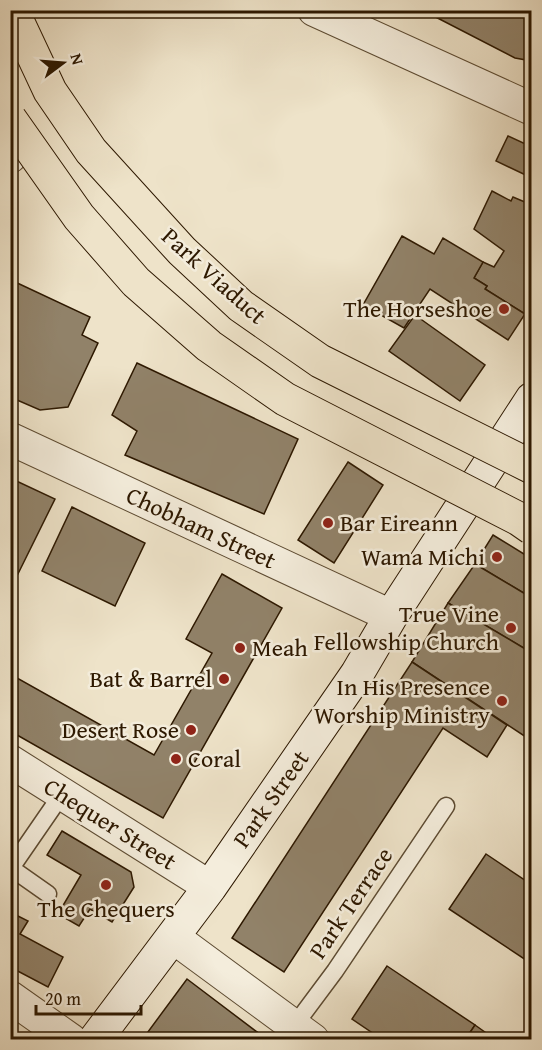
<svg xmlns="http://www.w3.org/2000/svg" width="542" height="1050" font-family="'Gentium Book Plus',serif">
	<style>
		.building { fill: #918269; stroke: #2d1800; stroke-width: 1.5 }
		.lines { fill: none; stroke-linecap: round; stroke-linejoin: round }
		.lane-casing { stroke: #5d4b32; stroke-width: 19 }
		.street-casing { stroke: #5d4b32; stroke-width: 34 }
		.secondary-casing { stroke: #2d1800; stroke-width: 35 }
		.lane { stroke: #f4eddc; stroke-width: 16 }
		.street { stroke: #f4eddc; stroke-width: 32 }
		.secondary { stroke: #f4eddc; stroke-width: 33 }
		.highway-bridge-casing { stroke: #2d1800; stroke-width: 35; stroke-linecap: butt }
		.highway-bridge { stroke: #eee3c9; stroke-width: 33 }
		.poi-dot { fill: #8f2418; stroke: #f4eddc; stroke-width: 2 }
		.labels { text-anchor: middle; stroke-width: 5; stroke-linejoin: round; paint-order: stroke }
		.street-label { font-size: 24px; fill: #2d1800; stroke: #f4eddc }
		.poi-label { font-size: 24px; fill: #2d1800; stroke: #f4eddc; text-anchor: end }
	</style>
	<rect width="100%" height="100%" fill="#eee3c9"/>
	<filter id="stains"><feTurbulence type="fractalNoise" baseFrequency=".00333" numOctaves="4"/><feColorMatrix values="0 0 0 0 .2 0 0 0 0 .09 0 0 0 0 .02 0 0 0 .5 -.17"/></filter>
	<radialGradient id="worn" r=".72"><stop offset=".6" stop-color="#630" stop-opacity="0"/><stop offset="1" stop-color="#630" stop-opacity=".3"/></radialGradient>
	<!-- building -->
	<g class="building">
		<polygon points="422,10 532,10 532,61 515,58"/>
		<polygon points="508,136 532,147 532,178 496,161"/>
		<polygon points="492,191 511,201 513,197 532,205 532,301 525,314 485,289 487,286 474,278 483,262 494,267 504,251 474,229"/>
		<polygon points="402,236 434,254 443,238 483,262 474,278 487,286 485,289 525,314 508,340 430,289 404,328 363,305"/>
		<polygon points="13,281 90,317 82,335 98,343 68,407 40,410 10,397 10,287"/>
		<polygon points="415,315 485,365 460,401 389,351"/>
		<polygon points="137,363 298,439 264,514 125,455 137,431 112,415"/>
		<polygon points="348,462 383,485 334,563 298,540"/>
		<polygon points="10,478 55,499 10,590"/>
		<polygon points="72,507 145,543 115,606 42,571"/>
		<polygon points="493,535 532,559 532,588 527,595 475,564"/>
		<polygon points="475,564 532,598 532,653 448,603"/>
		<polygon points="222,574 282,608 163,818 10,731 10,674 154,755 212,653 186,639"/>
		<polygon points="448,603 532,653 532,741 412,662"/>
		<polygon points="412,662 507,725 487,757 443,728 284,972 232,938"/>
		<polygon points="10,812 16,815 10,824"/>
		<polygon points="62,831 131,872 134,887 112,922 90,909 79,926 58,914 81,875 47,855"/>
		<polygon points="486,854 532,885 532,964 449,909"/>
		<polygon points="10,912 28,921 20,934 63,957 48,987 10,967"/>
		<polygon points="387,966 475,1025 465,1040 383,1040 352,1019"/>
		<polygon points="187,979 257,1032 251,1040 142,1040"/>
		<polygon points="475,1025 496,1040 465,1040"/>
		<polygon points="257,1032 269,1040 251,1040"/>
	</g>
	<g class="lines">
		<!-- lane casing -->
		<g class="lane-casing">
			<g id="lane">
				<polyline points="48,894 11,868 62,794"/>
				<polyline points="294,1026 335,971 446,806"/>
			</g>
		</g>
		<!-- street casing -->
		<g class="street-casing">
			<g id="street">
				<polyline points="314,10 532,109"/>
				<polyline points="10,157 13,124"/>
				<polyline points="11,439 391,616"/>
				<polyline points="10,761 210,887"/>
				<polyline points="173,937 313,1040"/>
				<polyline points="10,997 71,1040"/>
			</g>
		</g>
		<!-- secondary casing -->
		<g class="secondary-casing">
			<polyline id="secondary" points="95,1040 210,887 357,674 391,616 532,399"/>
		</g>
		<!-- lane -->
		<use href="#lane" class="lane"/>
		<!-- street -->
		<use href="#street" class="street"/>
		<!-- secondary -->
		<use href="#secondary" class="secondary"/>
		<!-- highway-bridge casing -->
		<g class="highway-bridge-casing">
			<g id="highway-bridge">
				<polyline points="12,10 50,91 91,151 182,251 241,306 320,361 532,467"/>
				<polyline points="10,119 79,217 136,282 209,346 285,399 519,519 532,528"/>
			</g>
		</g>
		<!-- highway-bridge -->
		<use href="#highway-bridge" class="highway-bridge"/>
	</g>
	<!-- markers -->
	<g class="poi-dot">
		<circle cx="504" cy="309" r="6"/>
		<circle cx="328" cy="523" r="6"/>
		<circle cx="497" cy="557" r="6"/>
		<circle cx="511" cy="628" r="6"/>
		<circle cx="240" cy="648" r="6"/>
		<circle cx="224" cy="679" r="6"/>
		<circle cx="502" cy="701" r="6"/>
		<circle cx="191" cy="730" r="6"/>
		<circle cx="176" cy="759" r="6"/>
		<circle cx="106" cy="885" r="6"/>
	</g>
	<g class="labels">
		<!-- street labels -->
		<g class="street-label">
			<text transform="translate(214 276) rotate(42)" y="8">Park Viaduct</text>
			<text transform="translate(201 528) rotate(25)" y="8">Chobham Street</text>
			<text transform="translate(271 799) rotate(-55)" y="8">Park Street</text>
			<text transform="translate(110 824) rotate(32)" y="8">Chequer Street</text>
			<text transform="translate(351 903) rotate(-56)" y="8">Park Terrace</text>
		</g>
		<!-- poi labels -->
		<g class="poi-label">
			<text x="492" y="317">The Horseshoe</text>
			<text x="340" y="531" text-anchor="start">Bar Eireann</text>
			<text x="485" y="565">Wama Michi</text>
			<text x="499" y="622">True Vine<tspan x="499" dy="28">Fellowship Church</tspan></text>
			<text x="252" y="656" text-anchor="start">Meah</text>
			<text x="212" y="687">Bat &amp; Barrel</text>
			<text x="490" y="695">In His Presence<tspan x="490" dy="28">Worship Ministry</tspan></text>
			<text x="179" y="738">Desert Rose</text>
			<text x="188" y="767" text-anchor="start">Coral</text>
			<text x="106" y="917" text-anchor="middle">The Chequers</text>
		</g>
	</g>
	<!-- margin -->
	<rect width="542" height="1050" fill="none" stroke="#eee3c9" stroke-width="36"/>
	<rect x="12" y="12" width="518" height="1026" fill="none" stroke="#2d1800" stroke-width="3"/>
	<rect x="18" y="18" width="506" height="1014" fill="none" stroke="#2d1800" stroke-width="1.5"/>
	<!-- north arrow -->
	<g transform="translate(63 63) rotate(74)" stroke="#f4eddc" stroke-width="4.5" paint-order="stroke">
	<path d="M0-4.5L10 22L0 15L-10 22Z" fill="#2d1800"/>
	<text y="-9" font-size="16" font-weight="bold" text-anchor="middle" fill="#2d1800">N</text>
	</g>
	<!-- scale -->
	<path d="M36 1005v9h105v-9" fill="none" stroke="#2d1800" stroke-width="3"/>
	<text x="45" y="1005" font-size="18" fill="#2d1800" stroke="#f4eddc" stroke-width="4.5" paint-order="stroke">20 m</text>
	<rect width="100%" height="100%" filter="url(#stains)"/>
	<rect width="100%" height="100%" fill="url(#worn)"/>
</svg>
